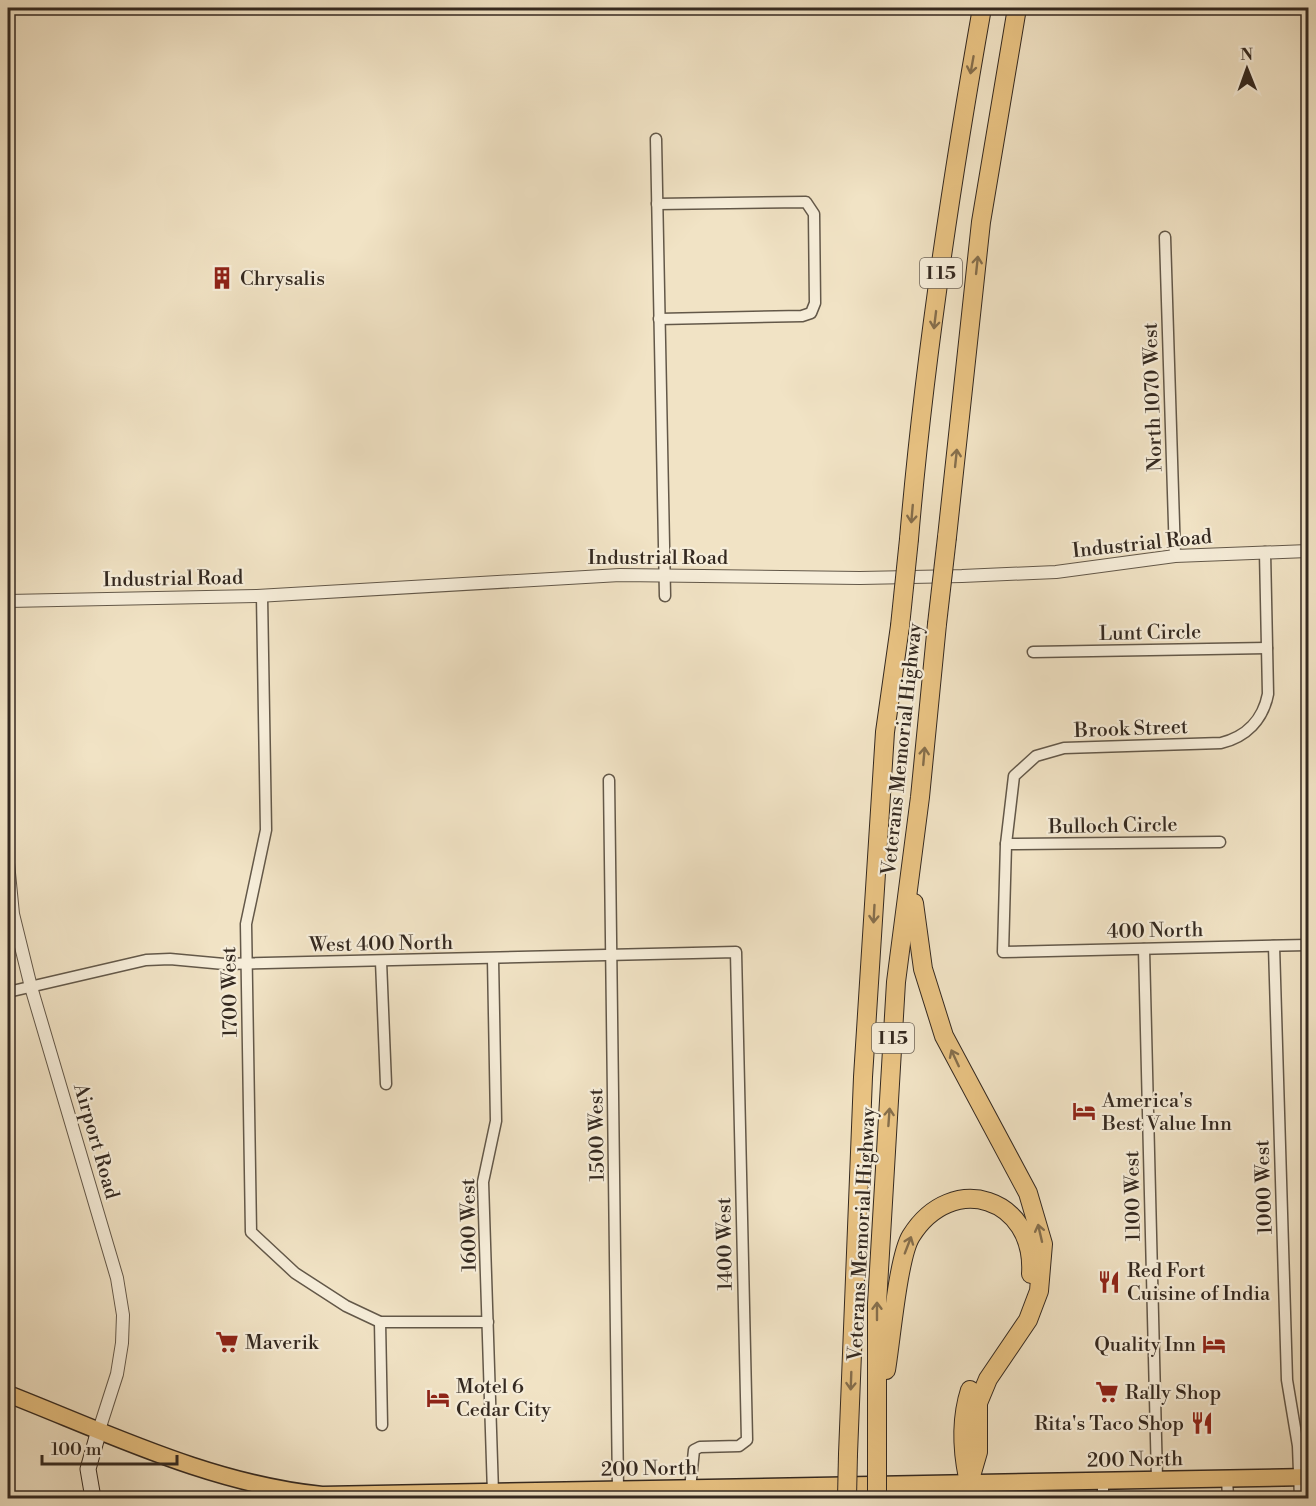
<svg xmlns="http://www.w3.org/2000/svg" width="1316" height="1506" font-family="'Libre Bodoni',serif">
	<style>
		.lines { fill: none; stroke-linecap: round; stroke-linejoin: round }
		.minor-casing { stroke: #635849; stroke-width: 13 }
		.tertiary-casing { stroke: #635849; stroke-width: 14 }
		.secondary-casing { stroke: #342920; stroke-width: 17 }
		.primary-casing { stroke: #342920; stroke-width: 19 }
		.motorway-casing { stroke: #342920; stroke-width: 20 }
		.minor { stroke: #f6edd9; stroke-width: 10 }
		.tertiary { stroke: #f6edd9; stroke-width: 12 }
		.secondary { stroke: #f6edd9; stroke-width: 15 }
		.primary { stroke: #e8c282; stroke-width: 16 }
		.motorway { stroke: #e8c282; stroke-width: 18 }
		.motorway-bridge-casing { stroke: #342920; stroke-width: 20; stroke-linecap: butt }
		.motorway-bridge { stroke: #e8c282; stroke-width: 18 }
		.oneway { stroke: #856e4c }
		.labels { text-anchor: middle; stroke-width: 4.5; stroke-linejoin: round; paint-order: stroke }
		.shield { fill: #f6edd9; stroke: #6e6458; stroke-width: 1.5 }
		.shield-label { font-size: 18px; font-weight: bold; fill: #342920 }
		.poi-label { font-size: 20px; fill: #342920; stroke: #f6edd9; text-anchor: start }
		.street-label { font-size: 20px; fill: #342920; stroke: #f6edd9 }
	</style>
	<rect width="100%" height="100%" fill="#f1e3c5"/>
	<filter id="stains"><feTurbulence type="fractalNoise" baseFrequency=".00333" numOctaves="4"/><feColorMatrix values="0 0 0 0 .2 0 0 0 0 .09 0 0 0 0 .02 0 0 0 .5 -.17"/></filter>
	<radialGradient id="worn" r=".72"><stop offset=".6" stop-color="#630" stop-opacity="0"/><stop offset="1" stop-color="#630" stop-opacity=".3"/></radialGradient>
	<g class="lines">
		<!-- minor casing -->
		<g class="minor-casing">
			<g id="minor">
				<polyline points="656,139 665,596"/>
				<polyline points="657,204 806,202 814,214 815,303 811,313 802,316 659,319"/>
				<polyline points="1165,237 1175,556"/>
				<path d="M 1265,552 L 1268,694 C 1263,720 1246,737 1221,743 L 1064,748 L 1036,756 L 1014,776 L 1006,844 L 1003,952 L 1308,945"/>
				<polyline points="262,596 266,830 246,924 251,1232 295,1273 346,1306 380,1322 488,1322"/>
				<polyline points="1033,652 1267,648"/>
				<polyline points="609,780 618,1490"/>
				<polyline points="1006,844 1220,842"/>
				<polyline points="1274,946 1287,1380 1298,1446 1300,1498"/>
				<polyline points="1144,949 1157,1479"/>
				<polyline points="381,961 386,1084"/>
				<polyline points="8,992 146,960 170,959 224,964 736,952 747,1440 739,1446 700,1447 694,1450 690,1489"/>
				<polyline points="380,1322 382,1425"/>
				<polyline points="1227,1478 1228,1498"/>
				<polyline points="1103,1481 1103,1498"/>
				<polyline points="969,1483 969,1498"/>
				<polyline points="493,1493 483,1182 496,1121 493,959"/>
			</g>
		</g>
		<!-- tertiary casing -->
		<g class="tertiary-casing">
			<g id="tertiary">
				<polyline points="8,601 257,596 620,575 860,578 962,576 1056,572 1175,556 1308,551"/>
				<polyline points="8,863 13,914 31,987 117,1278 123,1315 122,1343 117,1374 99,1430"/>
			</g>
		</g>
		<!-- secondary casing -->
		<g class="secondary-casing">
			<polyline id="secondary" points="93,1498 88,1469 99,1430"/>
		</g>
		<!-- primary casing -->
		<g class="primary-casing">
			<path id="primary" d="M 8,1394 C 110,1434 212,1484 322,1495 L 1308,1477"/>
		</g>
		<!-- motorway casing -->
		<g class="motorway-casing">
			<g id="motorway">
				<polyline points="947,537 981,222 1017,8"/>
				<path d="M 909,539 C 924,361 951,183 982,8"/>
				<polyline points="914,903 923,969 944,1036 1028,1193 1043,1244 1039,1291 1028,1320 988,1379 978,1403 978,1452 969,1483"/>
				<path d="M 886,1370 C 891,1341 898,1257 911,1236 C 952,1170 1036,1198 1031,1274"/>
				<polyline points="848,1454 863,1077 885,732 900,626"/>
				<polyline points="877,1454 877,1304 896,982 920,797 937,624"/>
				<path d="M 968,1478 C 962,1449 961,1418 970,1390"/>
				<polyline points="688,1498 690,1489"/>
			</g>
		</g>
		<!-- minor -->
		<use href="#minor" class="minor"/>
		<!-- tertiary -->
		<use href="#tertiary" class="tertiary"/>
		<!-- secondary -->
		<use href="#secondary" class="secondary"/>
		<!-- primary -->
		<use href="#primary" class="primary"/>
		<!-- motorway -->
		<use href="#motorway" class="motorway"/>
		<!-- motorway-bridge casing -->
		<g class="motorway-bridge-casing">
			<g id="motorway-bridge">
				<polyline points="937,624 947,537"/>
				<polyline points="900,626 909,539"/>
				<polyline points="847,1498 848,1454"/>
				<polyline points="877,1498 877,1454"/>
			</g>
		</g>
		<!-- motorway-bridge -->
		<use href="#motorway-bridge" class="motorway-bridge"/>
	</g>
	<!-- one-way arrows -->
	<defs><path id="oneway-shaft" d="M-6 0H5M1.5-3L5.5 0L1.5 3" fill="none" stroke-width="1.6" stroke-linecap="round" stroke-linejoin="round" transform="scale(1.5)"/></defs>
	<g class="oneway">
		<use href="#oneway-shaft" transform="translate(972 65) rotate(100)"/>
		<use href="#oneway-shaft" transform="translate(977 265) rotate(-84)"/>
		<use href="#oneway-shaft" transform="translate(935 320) rotate(97)"/>
		<use href="#oneway-shaft" transform="translate(956 458) rotate(-84)"/>
		<use href="#oneway-shaft" transform="translate(912 514) rotate(95)"/>
		<use href="#oneway-shaft" transform="translate(924 756) rotate(-85)"/>
		<use href="#oneway-shaft" transform="translate(874 914) rotate(93)"/>
		<use href="#oneway-shaft" transform="translate(955 1058) rotate(-115)"/>
		<use href="#oneway-shaft" transform="translate(889 1117) rotate(-86)"/>
		<use href="#oneway-shaft" transform="translate(1040 1233) rotate(-103)"/>
		<use href="#oneway-shaft" transform="translate(908 1245) rotate(-69)"/>
		<use href="#oneway-shaft" transform="translate(877 1311) rotate(-90)"/>
		<use href="#oneway-shaft" transform="translate(851 1381) rotate(92)"/>
	</g>
	<!-- icons -->
	<defs>
		<g id="building-bare" transform="scale(1.8)"><path d="M-4-6H4V6H1V3H-1V6H-4ZM-2.5-4.3h1.7v1.8h-1.7ZM.8-4.3h1.7v1.8H.8ZM-2.5-1h1.7V.8h-1.7ZM.8-1h1.7V.8H.8Z" fill="#8f2418" stroke="#f6edd9" stroke-width="2.5" paint-order="stroke"/></g>
		<g id="hotel-bare" transform="scale(1.8)"><path d="M-6-4.5h1.5V1H6V5H4.5V3h-9V5H-6ZM-4 0a1.8 1.8 0 1 1 3.6 0ZM.5 0V-2.5h3Q6-2.5 6 0Z" fill="#8f2418" stroke="#f6edd9" stroke-width="2.5" paint-order="stroke"/></g>
		<g id="restaurant-bare" transform="scale(1.8)"><path d="M-5-6h1v4h1v-4h1v4h1v-4h1v5L-1.5 .5V6h-2V.5L-5-1ZM5-6V6H3V1.5H1.5Q1.5-4 5-6Z" fill="#8f2418" stroke="#f6edd9" stroke-width="2.5" paint-order="stroke"/></g>
		<g id="supermarket-bare" transform="scale(1.8)"><path d="M-6-5.5h2.5l.6 2H6L4.5 2H-2.5L-4.4-4H-6ZM-1.5 3.2a1.3 1.3 0 1 0 .1 0ZM3 3.2a1.3 1.3 0 1 0 .1 0Z" fill="#8f2418" stroke="#f6edd9" stroke-width="2.5" paint-order="stroke"/></g>
	</defs>
	<g fill-rule="evenodd">
		<use href="#building-bare" x="222" y="278"/>
		<use href="#hotel-bare" x="1084" y="1111"/>
		<use href="#restaurant-bare" x="1109" y="1282"/>
		<use href="#supermarket-bare" x="227" y="1342"/>
		<use href="#hotel-bare" x="1214" y="1344"/>
		<use href="#supermarket-bare" x="1107" y="1392"/>
		<use href="#hotel-bare" x="438" y="1398"/>
		<use href="#restaurant-bare" x="1202" y="1423"/>
	</g>
	<g class="labels">
		<!-- shield labels -->
		<g class="shield">
			<rect x="920" y="258" width="42" height="30" rx="4.5"/>
			<rect x="872" y="1023" width="42" height="30" rx="4.5"/>
		</g>
		<g class="shield-label">
			<text x="941" y="279">I 15</text>
			<text x="893" y="1044">I 15</text>
		</g>
		<!-- poi labels -->
		<g class="poi-label">
			<text x="240" y="285">Chrysalis</text>
			<text x="1102" y="1107">America's<tspan x="1102" dy="23">Best Value Inn</tspan></text>
			<text x="1127" y="1277">Red Fort<tspan x="1127" dy="23">Cuisine of India</tspan></text>
			<text x="245" y="1349">Maverik</text>
			<text x="1196" y="1351" text-anchor="end">Quality Inn</text>
			<text x="456" y="1393">Motel 6<tspan x="456" dy="23">Cedar City</tspan></text>
			<text x="1125" y="1399">Rally Shop</text>
			<text x="1184" y="1430" text-anchor="end">Rita's Taco Shop</text>
		</g>
		<!-- street labels -->
		<g class="street-label">
			<text transform="translate(1152 397) rotate(-92)" y="7">North 1070 West</text>
			<text transform="translate(1142 543) rotate(-6)" y="7">Industrial Road</text>
			<text x="658" y="564">Industrial Road</text>
			<text transform="translate(173 578) rotate(-1)" y="7">Industrial Road</text>
			<text transform="translate(1150 632) rotate(-1)" y="7">Lunt Circle</text>
			<text transform="translate(1131 728) rotate(-2)" y="7">Brook Street</text>
			<text transform="translate(901 749) rotate(-84)" y="7">Veterans Memorial Highway</text>
			<text transform="translate(1113 825) rotate(-1)" y="7">Bulloch Circle</text>
			<text transform="translate(1155 930) rotate(-1)" y="7">400 North</text>
			<text transform="translate(381 943) rotate(-1)" y="7">West 400 North</text>
			<text transform="translate(229 992) rotate(-91)" y="7">1700 West</text>
			<text transform="translate(596 1135) rotate(-91)" y="7">1500 West</text>
			<text transform="translate(97 1141) rotate(74)" y="7">Airport Road</text>
			<text transform="translate(1263 1187) rotate(-92)" y="7">1000 West</text>
			<text transform="translate(1132 1196) rotate(-91)" y="7">1100 West</text>
			<text transform="translate(468 1225) rotate(-91)" y="7">1600 West</text>
			<text transform="translate(861 1234) rotate(-87)" y="7">Veterans Memorial Highway</text>
			<text transform="translate(724 1244) rotate(-91)" y="7">1400 West</text>
			<text transform="translate(1135 1459) rotate(-1)" y="7">200 North</text>
			<text transform="translate(649 1468) rotate(-1)" y="7">200 North</text>
		</g>
	</g>
	<!-- margin -->
	<rect width="1316" height="1506" fill="none" stroke="#f1e3c5" stroke-width="30"/>
	<rect x="9" y="9" width="1298" height="1488" fill="none" stroke="#342920" stroke-width="3"/>
	<rect x="15" y="15" width="1286" height="1476" fill="none" stroke="#342920" stroke-width="1.5"/>
	<!-- north arrow -->
	<g transform="translate(1247 69) rotate(359)" stroke="#f6edd9" stroke-width="4.5" paint-order="stroke">
	<path d="M0-4.5L10 22L0 15L-10 22Z" fill="#342920"/>
	<text y="-9" font-size="16" font-weight="bold" text-anchor="middle" fill="#342920">N</text>
	</g>
	<!-- scale -->
	<path d="M42 1455v9h135v-9" fill="none" stroke="#342920" stroke-width="3"/>
	<text x="51" y="1455" font-size="18" fill="#342920" stroke="#f6edd9" stroke-width="4.5" paint-order="stroke">100 m</text>
	<rect width="100%" height="100%" filter="url(#stains)"/>
	<rect width="100%" height="100%" fill="url(#worn)"/>
</svg>
